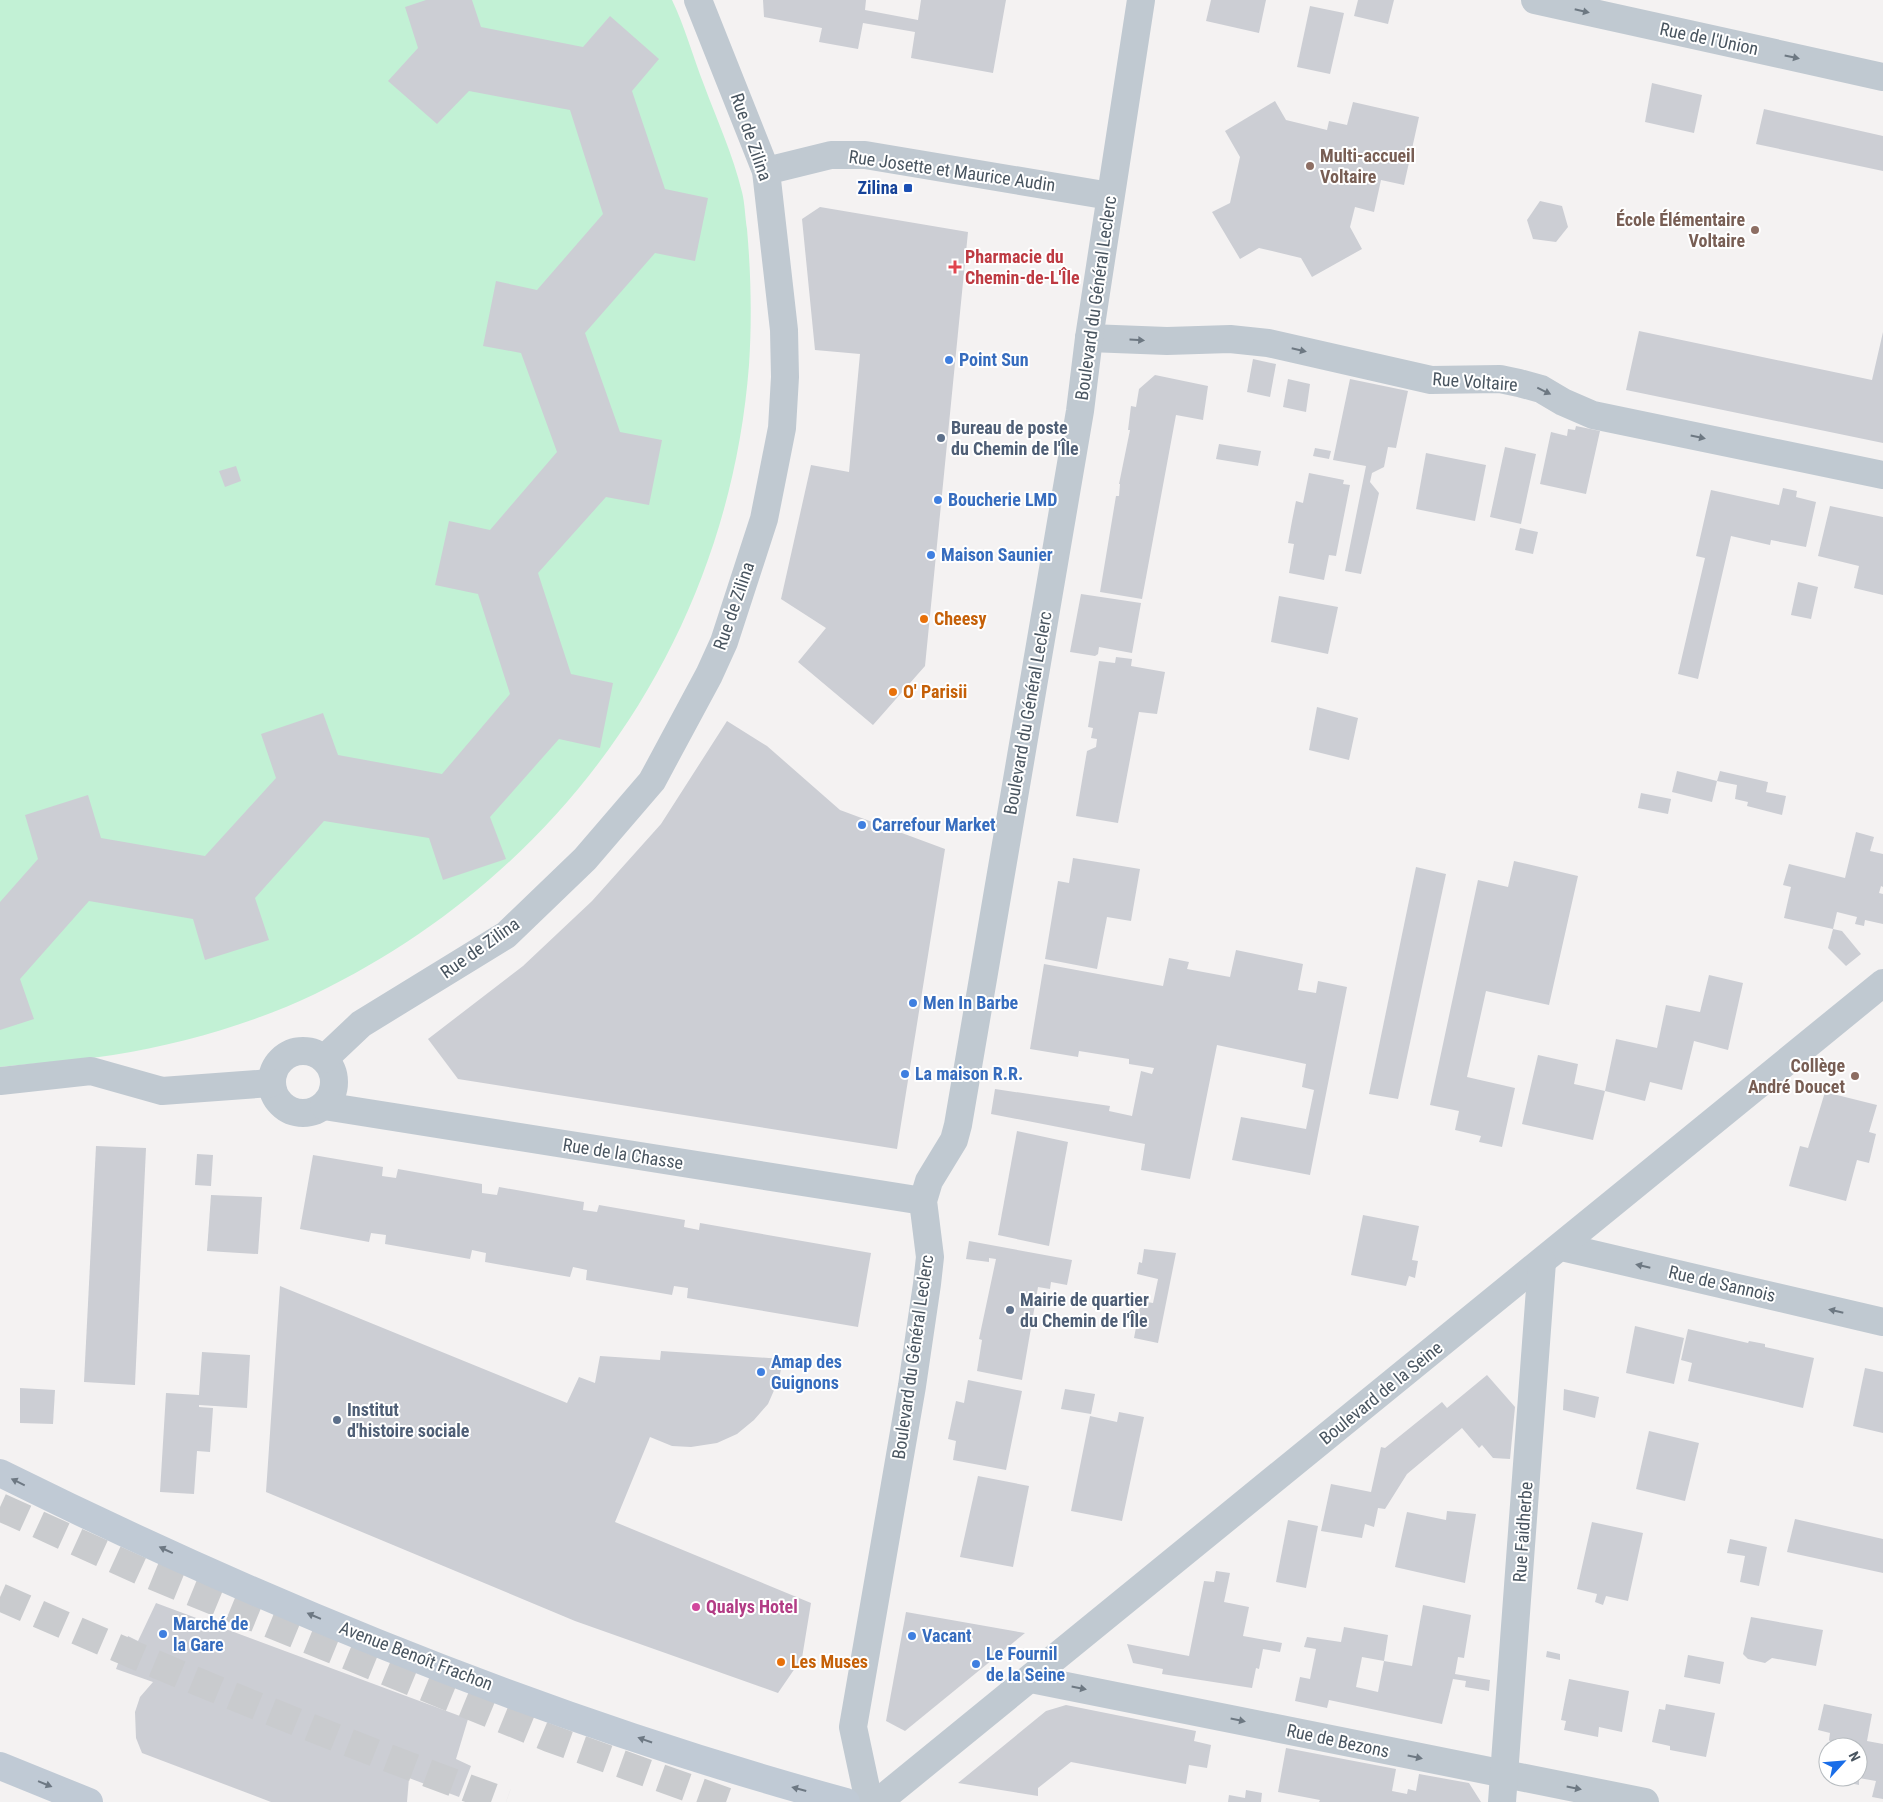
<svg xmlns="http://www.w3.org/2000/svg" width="1883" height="1802" font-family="'Roboto Condensed',sans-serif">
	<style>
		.green { fill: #c2f1d5 }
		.building { fill: #ccced4 }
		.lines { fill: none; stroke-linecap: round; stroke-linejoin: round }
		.highway-tunnel { stroke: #c9cbce; stroke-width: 28; stroke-dasharray: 28 14; stroke-linecap: butt }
		.street { stroke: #c0c9d1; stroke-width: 28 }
		.secondary { stroke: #c0cad5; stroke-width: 28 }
		.oneway { fill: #6d7882 }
		.oneway2 { fill: #6d7883 }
		.education-dot { fill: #8d6e63; stroke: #fff; stroke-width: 2 }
		.transit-dot { fill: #1a4fb4; stroke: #fff; stroke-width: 2 }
		.health-dot { fill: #e0444e; stroke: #fff; stroke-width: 2 }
		.shop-dot { fill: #3f7fe0; stroke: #fff; stroke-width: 2 }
		.service-dot { fill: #5c6f8a; stroke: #fff; stroke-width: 2 }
		.food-dot { fill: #e8710a; stroke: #fff; stroke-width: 2 }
		.hotel-dot { fill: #d1479c; stroke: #fff; stroke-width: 2 }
		.labels { text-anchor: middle; stroke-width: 4; stroke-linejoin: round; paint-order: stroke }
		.street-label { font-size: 18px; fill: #495560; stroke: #fff }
		.education-label { font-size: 18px; font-weight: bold; fill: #785e54; stroke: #fff; text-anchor: end }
		.transit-label { font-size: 18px; font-weight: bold; fill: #164399; stroke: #fff; text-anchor: end }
		.health-label { font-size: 18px; font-weight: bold; fill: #be3a42; stroke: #fff; text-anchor: start }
		.shop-label { font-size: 18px; font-weight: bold; fill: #366cbe; stroke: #fff; text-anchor: start }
		.service-label { font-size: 18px; font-weight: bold; fill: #4e5e75; stroke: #fff; text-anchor: start }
		.food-label { font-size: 18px; font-weight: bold; fill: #c56008; stroke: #fff; text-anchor: start }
		.hotel-label { font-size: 18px; font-weight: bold; fill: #b23c85; stroke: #fff; text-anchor: start }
	</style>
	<rect width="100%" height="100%" fill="#f4f2f2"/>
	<!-- green -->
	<path class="green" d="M 0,0 L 672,0 C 685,27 693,57 704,85 C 717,120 733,155 742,192 C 745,204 745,217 747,229 C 751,274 752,320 749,365 C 728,640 562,875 315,994 C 252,1024 181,1044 113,1055 C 76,1061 37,1063 0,1067 Z"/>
	<!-- building -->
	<g class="building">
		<polygon points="426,0 472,0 481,27 583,47 610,16 659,59 632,91 665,189 708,198 695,261 655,253 585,333 620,432 662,440 649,505 606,497 538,573 571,674 613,683 600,748 559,739 490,817 506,859 443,880 429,838 324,821 255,898 269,940 205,960 193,919 89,901 20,979 34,1019 0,1030 0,902 38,859 25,815 88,795 101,838 205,856 276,778 261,734 323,713 338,755 442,774 510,694 478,594 435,585 449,521 490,530 557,452 521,353 483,346 496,281 537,290 603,214 570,110 469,91 437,124 388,81 418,48 405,7"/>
		<polygon points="763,0 866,0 865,10 918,20 921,0 1006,0 993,73 911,58 915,32 863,23 858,49 819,42 822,28 764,17"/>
		<polygon points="1211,0 1266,0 1259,33 1206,21"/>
		<polygon points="1358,0 1394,0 1388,24 1354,16"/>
		<polygon points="1310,6 1344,13 1330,74 1297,67"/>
		<polygon points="1652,83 1702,95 1694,133 1645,122"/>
		<polygon points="1275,101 1286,120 1327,130 1329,121 1347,125 1353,102 1419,117 1404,185 1381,180 1374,212 1355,207 1350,227 1362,249 1312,277 1301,258 1259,248 1240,259 1212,212 1230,203 1240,157 1225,131"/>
		<polygon points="1764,109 1883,136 1883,171 1756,144"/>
		<polygon points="1540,201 1562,206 1568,227 1556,242 1533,239 1527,220"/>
		<polygon points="820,207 968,232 925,666 873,725 798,662 826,628 781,599 811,465 849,472 860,354 815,350 802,219"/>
		<polygon points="1639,331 1872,380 1883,332 1883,443 1626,390"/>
		<polygon points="1253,359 1276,364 1270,397 1247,392"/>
		<polygon points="1155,375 1208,386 1203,420 1176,415 1142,599 1100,592 1116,496 1119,496 1120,484 1119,484 1130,430 1128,430 1131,406 1136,407 1139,389"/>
		<polygon points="1288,379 1310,384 1306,412 1283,407"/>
		<polygon points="1350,379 1408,391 1396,448 1388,447 1384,467 1372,473 1370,482 1379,493 1361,574 1345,571 1366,466 1333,460"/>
		<polygon points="1576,426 1600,431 1586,494 1540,484 1551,432 1567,436 1568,429 1575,430"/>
		<polygon points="1219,444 1261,451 1258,466 1216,459"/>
		<polygon points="1505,447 1536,454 1521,524 1490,517"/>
		<polygon points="1315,448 1331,451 1329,459 1313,456"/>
		<polygon points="1426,453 1486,465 1475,521 1416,509"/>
		<polygon points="236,466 241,481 225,487 219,471"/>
		<polygon points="1309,473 1344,480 1343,484 1350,485 1336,556 1329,555 1324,580 1289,573 1294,544 1288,543 1292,521 1296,501 1303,503"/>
		<polygon points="1783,488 1797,491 1796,497 1816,502 1806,547 1771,540 1770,545 1731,536 1698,679 1678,674 1705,558 1696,556 1711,490 1779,505"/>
		<polygon points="1830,506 1883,517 1883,595 1854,588 1859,566 1818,556"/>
		<polygon points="1520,528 1538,532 1533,554 1515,550"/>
		<polygon points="1798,582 1818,587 1811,619 1791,615"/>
		<polygon points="1081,594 1141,603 1132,653 1099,647 1098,654 1095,656 1070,652"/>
		<polygon points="1279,596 1338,607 1328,654 1271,642"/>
		<polygon points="1116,657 1132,659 1131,666 1165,672 1157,714 1139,712 1118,823 1076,816 1087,751 1096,747 1097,739 1091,738 1093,728 1088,727 1099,661 1115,663"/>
		<polygon points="1317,707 1358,718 1349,760 1309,750"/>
		<polygon points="727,721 767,746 840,810 945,849 897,1149 458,1079 428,1039 523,966 592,901 661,824"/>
		<polygon points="1677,771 1717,781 1712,802 1672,792"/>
		<polygon points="1720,771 1768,782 1766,792 1786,796 1782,815 1747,806 1748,802 1735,799 1737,785 1717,781"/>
		<polygon points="1641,793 1671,799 1668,814 1638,808"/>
		<polygon points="1856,832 1874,837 1870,851 1883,854 1883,887 1881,886 1879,893 1883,894 1883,924 1865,920 1864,926 1855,924 1857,917 1837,912 1833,929 1784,918 1791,887 1783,885 1789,864 1845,878"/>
		<polygon points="1073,858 1140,869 1131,921 1107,917 1097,969 1045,959 1058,881 1069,883"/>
		<polygon points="1514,861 1578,876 1549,1005 1486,991 1467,1077 1515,1088 1502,1147 1479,1142 1481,1136 1455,1130 1459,1111 1430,1105 1478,880 1508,887"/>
		<polygon points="1416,867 1446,874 1398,1099 1369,1094"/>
		<polygon points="1833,929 1842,931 1861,954 1846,966 1828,948"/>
		<polygon points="1236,950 1303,964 1298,990 1316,993 1318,981 1347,987 1310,1175 1232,1160 1241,1117 1306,1129 1314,1090 1302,1087 1306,1064 1217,1045 1190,1179 1141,1170 1145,1144 991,1114 995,1089 1110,1106 1109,1111 1132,1116 1141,1071 1152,1074 1154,1068 1129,1064 1129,1059 1079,1051 1078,1057 1030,1049 1044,964 1163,986 1169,958 1189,962 1187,969 1230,977"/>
		<polygon points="1709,975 1743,983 1728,1050 1694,1041 1682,1090 1650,1082 1645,1101 1605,1091 1616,1039 1657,1048 1666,1005 1700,1012"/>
		<polygon points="1538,1055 1578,1064 1574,1084 1605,1091 1593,1140 1522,1124"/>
		<polygon points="1825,1092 1877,1105 1869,1132 1876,1134 1869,1163 1857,1160 1846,1201 1789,1186 1800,1146 1808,1148"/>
		<polygon points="1017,1131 1068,1142 1049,1246 998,1235"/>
		<polygon points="96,1146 146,1148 135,1385 84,1382"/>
		<polygon points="197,1154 213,1155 211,1186 195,1185"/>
		<polygon points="313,1155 383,1167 382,1176 396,1178 398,1169 482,1184 482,1193 497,1195 499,1187 584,1202 583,1210 597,1212 599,1205 685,1220 684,1227 699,1230 700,1223 871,1253 858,1327 687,1298 688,1288 674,1286 672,1295 586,1280 587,1270 573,1267 570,1277 485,1262 486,1253 472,1250 470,1259 385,1244 386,1235 371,1233 369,1242 300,1229"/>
		<polygon points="211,1195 262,1197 258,1254 207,1251"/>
		<polygon points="1363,1215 1419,1226 1412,1260 1418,1261 1415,1278 1409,1276 1406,1286 1351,1275"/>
		<polygon points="969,1241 1072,1260 1067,1285 1051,1282 1050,1289 1038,1287 1022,1380 977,1371 982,1340 979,1339 996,1259 989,1258 989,1262 966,1259"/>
		<polygon points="1144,1249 1176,1253 1158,1343 1134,1338 1141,1301 1153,1303 1158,1279 1137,1274 1139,1262 1142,1263"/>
		<polygon points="280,1286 567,1403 579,1377 595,1383 600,1356 660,1360 661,1351 783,1359 779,1379 768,1404 754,1420 737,1434 717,1443 691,1447 672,1446 650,1437 615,1522 811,1603 802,1658 778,1693 575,1621 266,1492"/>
		<polygon points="1635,1326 1684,1338 1674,1384 1626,1373"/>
		<polygon points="1688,1329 1748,1343 1749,1341 1765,1344 1765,1347 1814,1358 1803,1408 1688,1381 1692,1363 1681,1360"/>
		<polygon points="202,1352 250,1355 247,1408 199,1405 199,1407 213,1408 210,1452 197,1451 194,1494 160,1492 166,1393 199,1395"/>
		<polygon points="1865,1368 1883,1372 1883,1433 1853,1426"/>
		<polygon points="1487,1375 1515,1407 1510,1459 1493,1458 1482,1445 1479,1448 1462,1428 1407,1474 1385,1509 1378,1508 1374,1527 1365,1524 1362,1538 1321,1531 1331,1484 1371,1492 1381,1447 1385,1448 1442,1402 1447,1408"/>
		<polygon points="968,1380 1022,1391 1006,1470 953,1460 956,1441 948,1439 956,1401 964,1403"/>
		<polygon points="20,1388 55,1390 53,1424 20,1423"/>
		<polygon points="1065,1389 1095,1394 1091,1414 1061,1409"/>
		<polygon points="1564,1389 1599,1397 1595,1418 1563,1410"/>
		<polygon points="1119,1412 1144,1417 1122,1521 1071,1511 1090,1416 1117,1422"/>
		<polygon points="1649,1431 1699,1443 1685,1501 1636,1489"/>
		<polygon points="978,1476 1029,1486 1013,1567 960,1557"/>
		<polygon points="1447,1511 1476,1514 1465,1583 1395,1567 1407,1512 1446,1520"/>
		<polygon points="1795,1519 1883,1539 1883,1573 1787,1552"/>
		<polygon points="1288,1520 1318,1526 1306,1588 1276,1582"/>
		<polygon points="1592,1522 1643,1533 1628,1601 1606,1596 1603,1605 1595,1602 1597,1594 1577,1589"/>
		<polygon points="1730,1539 1767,1547 1759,1586 1740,1582 1745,1556 1727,1553"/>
		<polygon points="1216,1571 1230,1573 1224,1602 1249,1607 1243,1636 1282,1643 1280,1652 1263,1649 1259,1669 1256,1668 1252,1688 1162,1674 1163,1669 1133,1663 1127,1644 1189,1656 1204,1581 1214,1582"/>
		<polygon points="156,1603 468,1719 456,1759 471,1766 459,1797 409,1778 407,1802 271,1802 142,1753 136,1738 135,1712 140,1697 153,1682 116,1669 128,1636 138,1641"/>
		<polygon points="1423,1605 1471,1615 1464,1658 1458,1657 1455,1674 1490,1680 1489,1691 1465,1687 1466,1681 1453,1679 1442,1724 1329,1700 1327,1708 1295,1701 1300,1677 1310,1679 1316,1649 1304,1647 1307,1637 1341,1642 1344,1627 1388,1635 1384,1661 1362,1657 1356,1687 1378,1692 1384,1661 1412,1666"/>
		<polygon points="906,1612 1025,1633 905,1731 886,1721"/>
		<polygon points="1751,1617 1823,1630 1816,1666 1772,1658 1765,1663 1748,1659 1743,1654"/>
		<polygon points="1547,1651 1560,1654 1560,1660 1546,1657"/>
		<polygon points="1688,1655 1724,1662 1720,1684 1684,1677"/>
		<polygon points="1569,1679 1629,1691 1622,1732 1599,1727 1598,1737 1564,1730 1566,1721 1561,1720"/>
		<polygon points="1666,1704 1715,1713 1706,1757 1670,1750 1670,1746 1652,1742 1659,1709 1665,1710"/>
		<polygon points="1824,1704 1872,1714 1867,1741 1883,1744 1883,1799 1872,1797 1876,1781 1859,1778 1859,1785 1836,1780 1837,1777 1858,1777 1858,1747 1834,1747 1829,1740 1830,1733 1818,1730"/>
		<polygon points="1066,1705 1196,1731 1194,1741 1211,1745 1207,1768 1189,1765 1186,1784 1071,1762 1038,1788 1038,1796 958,1783 1046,1711"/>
		<polygon points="1286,1748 1396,1769 1392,1791 1407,1794 1408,1789 1416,1791 1419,1774 1469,1783 1481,1802 1319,1802 1320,1800 1278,1792"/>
		<polygon points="1246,1790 1262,1793 1261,1802 1228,1802 1229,1795 1245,1798"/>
	</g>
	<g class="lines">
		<!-- highway-tunnel -->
		<g class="highway-tunnel">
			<polyline points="0,1507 143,1572 549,1738 728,1802"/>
			<path d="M 0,1597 C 166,1670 335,1740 506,1802"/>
		</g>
		<!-- street -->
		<g class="street">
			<polyline points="1535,0 1883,77"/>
			<polyline points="766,171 831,155 865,155 1110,196"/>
			<polyline points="1089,338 1167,341 1230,339 1268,343 1431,380 1500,379 1519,383 1541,389 1563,402 1593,415 1883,475"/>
			<circle cx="303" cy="1082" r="31"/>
			<polyline points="324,1059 361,1024 506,935 585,859 652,781 709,675 724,642 764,519 782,428 785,377 784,330 766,171 698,0"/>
			<polyline points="0,1081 91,1071 162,1091 271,1083"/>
			<polyline points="324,1106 923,1201"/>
			<polyline points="1562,1247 1883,1322"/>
			<polyline points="1031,1679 1645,1802"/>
			<polyline points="869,1802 853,1727 912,1386 927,1284 930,1257 923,1201 929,1181 954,1140 958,1125 1080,411 1089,338 1141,0"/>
			<polyline points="878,1802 1883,983"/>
			<polyline points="1502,1802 1542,1262"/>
		</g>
		<!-- secondary -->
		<g class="secondary">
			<path d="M 0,1473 C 270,1607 555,1723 846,1802"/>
			<polyline points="0,1766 89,1802"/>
		</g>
	</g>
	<!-- one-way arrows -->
	<defs><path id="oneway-solid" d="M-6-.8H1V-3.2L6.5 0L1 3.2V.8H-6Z" transform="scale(1.25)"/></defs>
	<g class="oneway">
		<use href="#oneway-solid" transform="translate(1582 11) rotate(13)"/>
		<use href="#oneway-solid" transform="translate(1792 57) rotate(12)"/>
		<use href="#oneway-solid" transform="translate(1137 340) rotate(3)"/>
		<use href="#oneway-solid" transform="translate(1299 350) rotate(13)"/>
		<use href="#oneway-solid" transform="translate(1544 391) rotate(26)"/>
		<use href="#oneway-solid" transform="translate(1698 437) rotate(12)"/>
		<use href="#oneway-solid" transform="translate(1643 1266) rotate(-167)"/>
		<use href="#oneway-solid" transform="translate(1836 1311) rotate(-167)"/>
		<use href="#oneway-solid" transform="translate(1079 1688) rotate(11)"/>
		<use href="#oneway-solid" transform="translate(1238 1720) rotate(12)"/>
		<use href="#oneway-solid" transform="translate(1415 1757) rotate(12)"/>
		<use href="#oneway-solid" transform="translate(1574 1788) rotate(11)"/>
	</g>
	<g class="oneway2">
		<use href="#oneway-solid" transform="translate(18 1482) rotate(-154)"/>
		<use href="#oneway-solid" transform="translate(166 1550) rotate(-155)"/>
		<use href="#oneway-solid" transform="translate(314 1616) rotate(-157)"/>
		<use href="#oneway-solid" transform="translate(645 1740) rotate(-161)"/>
		<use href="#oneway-solid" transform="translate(45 1784) rotate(22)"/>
		<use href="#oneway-solid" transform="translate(799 1789) rotate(-165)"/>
	</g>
	<!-- markers -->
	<g class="education-dot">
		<circle cx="1310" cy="166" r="5"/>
		<circle cx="1755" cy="230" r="5"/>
		<circle cx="1855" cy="1076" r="5"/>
	</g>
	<rect class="transit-dot" x="903" y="183" width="10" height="10" rx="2.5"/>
	<path class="health-dot" d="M952.5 259.5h5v5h5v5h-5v5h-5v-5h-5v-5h5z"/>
	<g class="shop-dot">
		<circle cx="949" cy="360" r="5"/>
		<circle cx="938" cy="500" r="5"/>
		<circle cx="931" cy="555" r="5"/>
		<circle cx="862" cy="825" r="5"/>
		<circle cx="913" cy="1003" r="5"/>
		<circle cx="905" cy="1074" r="5"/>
		<circle cx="761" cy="1372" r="5"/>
		<circle cx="163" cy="1634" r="5"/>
		<circle cx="912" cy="1636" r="5"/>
		<circle cx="976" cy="1664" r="5"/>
	</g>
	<g class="service-dot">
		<circle cx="941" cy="438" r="5"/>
		<circle cx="1010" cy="1310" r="5"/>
		<circle cx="337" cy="1420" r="5"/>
	</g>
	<g class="food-dot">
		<circle cx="924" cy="619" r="5"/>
		<circle cx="893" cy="692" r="5"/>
		<circle cx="781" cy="1662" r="5"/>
	</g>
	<circle class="hotel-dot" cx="696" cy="1607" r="5"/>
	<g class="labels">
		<!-- street labels -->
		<g class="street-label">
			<text transform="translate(1709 39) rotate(12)" y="6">Rue de l'Union</text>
			<text transform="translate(751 137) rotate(71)" y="6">Rue de Zilina</text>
			<text transform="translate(952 171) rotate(8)" y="6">Rue Josette et Maurice Audin</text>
			<text transform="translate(1096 298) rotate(-82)" y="6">Boulevard du Général Leclerc</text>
			<text transform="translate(1475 382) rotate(4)" y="6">Rue Voltaire</text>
			<text transform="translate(734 606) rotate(-71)" y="6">Rue de Zilina</text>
			<text transform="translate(1028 713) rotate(-80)" y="6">Boulevard du Général Leclerc</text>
			<text transform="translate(480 948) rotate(-35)" y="6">Rue de Zilina</text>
			<text transform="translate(623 1154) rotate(9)" y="6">Rue de la Chasse</text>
			<text transform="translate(1722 1284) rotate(13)" y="6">Rue de Sannois</text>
			<text transform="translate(913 1357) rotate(-82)" y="6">Boulevard du Général Leclerc</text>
			<text transform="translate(1381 1393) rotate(-39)" y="6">Boulevard de la Seine</text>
			<text transform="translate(1523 1532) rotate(-86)" y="6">Rue Faidherbe</text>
			<text transform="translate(416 1656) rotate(21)" y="6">Avenue Benoît Frachon</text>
			<text transform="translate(1338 1741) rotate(12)" y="6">Rue de Bezons</text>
		</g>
		<!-- education labels -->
		<g class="education-label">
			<text x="1320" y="162" text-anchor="start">Multi-accueil<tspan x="1320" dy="21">Voltaire</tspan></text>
			<text x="1745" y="226">École Élémentaire<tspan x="1745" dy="21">Voltaire</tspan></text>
			<text x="1845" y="1072">Collège<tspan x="1845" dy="21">André Doucet</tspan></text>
		</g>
		<!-- transit labels -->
		<g class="transit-label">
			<text x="898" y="194">Zilina</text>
		</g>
		<!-- health labels -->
		<g class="health-label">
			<text x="965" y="263">Pharmacie du<tspan x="965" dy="21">Chemin-de-L'Île</tspan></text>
		</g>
		<!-- shop labels -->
		<g class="shop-label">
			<text x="959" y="366">Point Sun</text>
			<text x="948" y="506">Boucherie LMD</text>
			<text x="941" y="561">Maison Saunier</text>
			<text x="872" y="831">Carrefour Market</text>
			<text x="923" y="1009">Men In Barbe</text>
			<text x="915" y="1080">La maison R.R.</text>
			<text x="771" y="1368">Amap des<tspan x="771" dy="21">Guignons</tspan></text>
			<text x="173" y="1630">Marché de<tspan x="173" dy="21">la Gare</tspan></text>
			<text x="922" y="1642">Vacant</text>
			<text x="986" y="1660">Le Fournil<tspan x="986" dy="21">de la Seine</tspan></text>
		</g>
		<!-- service labels -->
		<g class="service-label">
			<text x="951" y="434">Bureau de poste<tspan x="951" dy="21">du Chemin de l'Île</tspan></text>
			<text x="1020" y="1306">Mairie de quartier<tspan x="1020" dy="21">du Chemin de l'Île</tspan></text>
			<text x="347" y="1416">Institut<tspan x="347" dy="21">d'histoire sociale</tspan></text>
		</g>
		<!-- food labels -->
		<g class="food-label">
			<text x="934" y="625">Cheesy</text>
			<text x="903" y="698">O' Parisii</text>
			<text x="791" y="1668">Les Muses</text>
		</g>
		<!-- hotel labels -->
		<g class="hotel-label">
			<text x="706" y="1613">Qualys Hotel</text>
		</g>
	</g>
	<!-- north arrow -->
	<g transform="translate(1843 1762) rotate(64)"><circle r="24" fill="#ffffff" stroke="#b6bbbf"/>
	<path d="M0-4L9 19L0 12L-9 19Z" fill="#196de8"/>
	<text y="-8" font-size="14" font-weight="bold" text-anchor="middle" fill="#495560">N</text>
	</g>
</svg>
